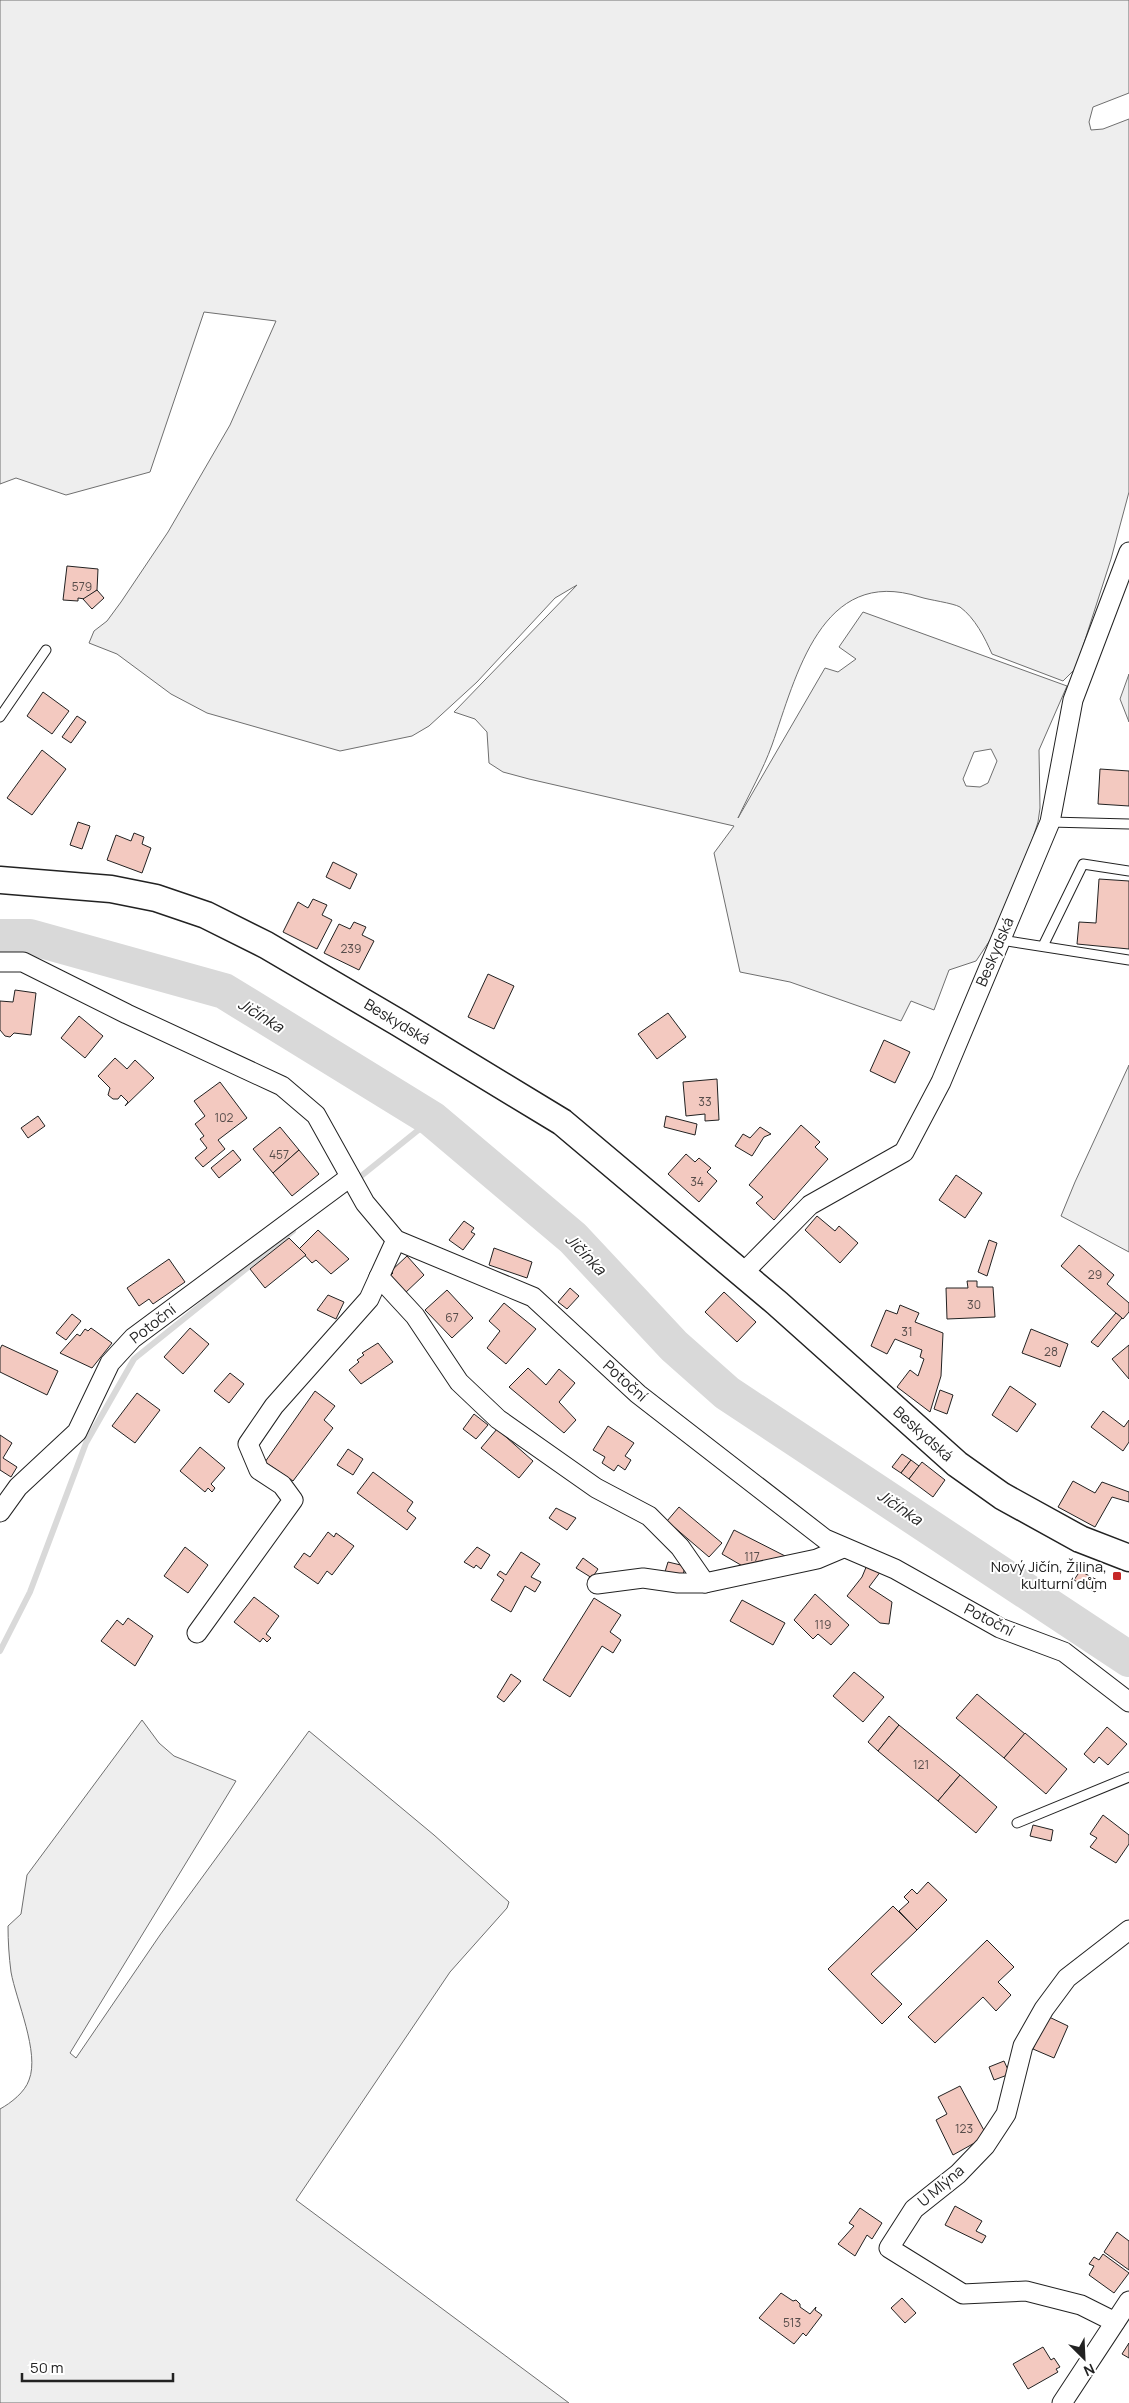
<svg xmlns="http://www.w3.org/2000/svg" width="1129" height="2403" font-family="Manrope,sans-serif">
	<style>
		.green { fill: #eee; stroke: #6f6f6f; fill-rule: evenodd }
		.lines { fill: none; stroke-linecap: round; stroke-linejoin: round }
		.stream { stroke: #d9d9d9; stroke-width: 6 }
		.river { stroke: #d9d9d9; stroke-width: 36 }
		.building { fill: #f3c9c0; stroke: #222 }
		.lane-casing { stroke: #222; stroke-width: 11 }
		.street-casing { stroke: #222; stroke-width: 21 }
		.secondary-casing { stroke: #222; stroke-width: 29 }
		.lane { stroke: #fff; stroke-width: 9 }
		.street { stroke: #fff; stroke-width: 19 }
		.secondary { stroke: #fff; stroke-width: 26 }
		.poi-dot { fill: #c62828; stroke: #fff; stroke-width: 2 }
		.labels { text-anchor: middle; stroke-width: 4; stroke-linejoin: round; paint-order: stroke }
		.number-label { font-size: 12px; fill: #564c4a }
		.street-label { font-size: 15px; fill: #222; stroke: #fff }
		.poi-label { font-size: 15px; fill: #222; stroke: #fff; text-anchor: end }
		.water-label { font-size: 16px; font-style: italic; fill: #222; stroke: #fff }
	</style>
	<rect width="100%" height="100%" fill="#fff"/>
	<!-- green -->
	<g class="green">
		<path d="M 0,0 L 1129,0 L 1129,93 L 1093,107 L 1089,122 L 1091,130 L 1103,129 L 1129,119 L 1129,492 L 1111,559 L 1076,668 L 1063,681 L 992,654 C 985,638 975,618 960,607 C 953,603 929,600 920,597 C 821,565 796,677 772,745 C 763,770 749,794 738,818 L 825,668 L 838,672 L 856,659 L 839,647 L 863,612 L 1067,686 L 1039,750 L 1040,808 L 1038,822 L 1009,912 L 976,961 L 949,970 L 934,1010 L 911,1001 L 901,1021 L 790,982 L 740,972 L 714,853 L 734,826 L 529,779 L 503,772 L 489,763 L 487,732 L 475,719 L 454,712 L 577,585 L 555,598 L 477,682 L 429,726 L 412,736 L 340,751 L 207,713 L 171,694 L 117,654 L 89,643 L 94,631 L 107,621 L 121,602 L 168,532 L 230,425 L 276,321 L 204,312 L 150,472 L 66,495 L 16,478 L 0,484 ZM 991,749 L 997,761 L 988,783 L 980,787 L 966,786 L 963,779 L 974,752 Z"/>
		<polygon points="1129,674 1129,722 1120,699"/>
		<polygon points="1129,1065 1129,1252 1061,1216 1075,1182"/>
		<path d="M 142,1720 L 159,1743 L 174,1756 L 236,1781 L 70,2053 L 76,2058 L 160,1935 L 309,1731 L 434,1835 L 509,1902 L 507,1908 L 450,1972 L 296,2200 L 569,2403 L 0,2403 L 0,2109 C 11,2103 25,2092 29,2080 C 40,2053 16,2000 11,1972 C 9,1957 8,1941 8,1926 L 21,1914 L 27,1875 Z"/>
	</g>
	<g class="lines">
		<!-- stream -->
		<g class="stream">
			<polyline points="355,1181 432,1119"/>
			<polyline points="0,1651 30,1592 86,1443 134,1359 293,1231"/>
		</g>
		<!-- river -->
		<polyline class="river" points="0,937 30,937 224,991 432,1119 573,1238 674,1346 727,1393 1129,1659"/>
	</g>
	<!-- building -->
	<g class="building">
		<polygon points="67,566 98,569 97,590 85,599 78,598 78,601 63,600"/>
		<polygon points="97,590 104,598 92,609 83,599"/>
		<polygon points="43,692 69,711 52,734 27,716"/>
		<polygon points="77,716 86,722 71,743 62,737"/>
		<polygon points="42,750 66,769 32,815 7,798"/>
		<polygon points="1100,769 1129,771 1129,806 1098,804"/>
		<polygon points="78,822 90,826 82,849 70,845"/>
		<polygon points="134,833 144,837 142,844 151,848 142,873 107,860 116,835 131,841"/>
		<polygon points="333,862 357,874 350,889 326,877"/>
		<polygon points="1099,879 1129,881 1129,949 1077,944 1079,922 1096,923"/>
		<polygon points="313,899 327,905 322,915 332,920 317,949 283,932 298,902 308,908"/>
		<polygon points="354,922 366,927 362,935 374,941 359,970 324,953 339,924 350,929"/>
		<polygon points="488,974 514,986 494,1029 468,1017"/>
		<polygon points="15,990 36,993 31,1035 14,1033 10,1037 5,1036 0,1030 0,1001 13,1002"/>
		<polygon points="668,1013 686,1037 657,1059 638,1034"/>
		<polygon points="79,1016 103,1036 85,1058 61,1038"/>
		<polygon points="884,1040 910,1052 895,1083 870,1071"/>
		<polygon points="115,1058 127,1069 135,1060 154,1078 125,1106 128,1102 121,1095 118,1099 113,1099 108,1095 110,1088 98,1076"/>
		<polygon points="717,1079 719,1120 705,1121 705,1114 686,1116 683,1082"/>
		<polygon points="220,1082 247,1118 218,1140 225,1149 203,1167 195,1158 207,1148 200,1139 204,1136 195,1124 205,1116 194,1101"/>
		<polygon points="38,1116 45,1126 28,1138 21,1128"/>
		<polygon points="666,1116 697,1124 695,1135 664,1127"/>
		<polygon points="801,1125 820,1142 815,1147 828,1159 774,1220 756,1203 763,1197 749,1185"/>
		<polygon points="280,1127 299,1150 273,1173 253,1149"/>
		<polygon points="760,1127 771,1134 764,1137 752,1156 735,1146 743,1134 750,1138"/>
		<polygon points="233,1150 241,1160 219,1178 211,1168"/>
		<polygon points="299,1150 319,1174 292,1196 273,1173"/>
		<polygon points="686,1154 695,1162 699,1158 711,1168 707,1172 717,1181 699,1202 668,1174"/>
		<polygon points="956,1175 982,1193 965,1218 939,1200"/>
		<polygon points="817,1216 835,1231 839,1226 858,1243 840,1263 805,1230"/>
		<polygon points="464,1221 474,1228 471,1232 475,1234 463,1250 449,1240"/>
		<polygon points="318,1230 349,1259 331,1274 316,1260 312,1263 299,1249"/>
		<polygon points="289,1238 306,1255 265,1288 250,1269"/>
		<polygon points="989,1240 997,1243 987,1276 978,1272"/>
		<polygon points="1079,1245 1114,1275 1107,1284 1129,1303 1129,1312 1123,1319 1061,1266"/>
		<polygon points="494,1248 532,1262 527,1278 489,1265"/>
		<polygon points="407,1256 424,1275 404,1294 390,1276 393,1273 391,1271"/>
		<polygon points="169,1259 185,1282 153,1304 149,1299 139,1306 127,1288"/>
		<polygon points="967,1281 977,1281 977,1287 993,1287 995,1317 947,1319 946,1288 968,1288"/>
		<polygon points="570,1288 579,1296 567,1309 558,1302"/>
		<polygon points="447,1290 473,1318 452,1338 425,1310"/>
		<polygon points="724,1292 756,1322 737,1342 705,1312"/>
		<polygon points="328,1295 344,1302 336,1319 317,1310"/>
		<polygon points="504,1303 536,1329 506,1364 487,1348 500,1331 489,1321"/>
		<polygon points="900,1305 919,1313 915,1322 943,1333 941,1376 930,1412 897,1387 910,1370 918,1376 924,1359 920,1357 922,1350 895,1339 887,1354 871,1346 886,1310 897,1314"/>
		<polygon points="1116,1313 1122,1318 1098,1347 1091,1342"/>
		<polygon points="72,1314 81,1321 66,1340 56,1333"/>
		<polygon points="91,1328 112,1343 92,1368 60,1353 77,1334 80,1336 85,1329 88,1331"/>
		<polygon points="190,1328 209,1344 183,1374 164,1357"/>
		<polygon points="1031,1329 1068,1344 1060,1367 1022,1353"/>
		<polygon points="378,1343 393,1362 361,1384 349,1370 359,1362 357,1360 364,1355 362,1353"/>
		<polygon points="2,1345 58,1371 47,1395 0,1372 0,1349"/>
		<polygon points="1129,1345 1129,1379 1112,1359"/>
		<polygon points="528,1368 546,1385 559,1369 575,1383 559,1402 576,1420 564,1433 509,1387"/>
		<polygon points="230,1373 244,1384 229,1403 214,1391"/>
		<polygon points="1010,1386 1036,1404 1017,1432 992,1415"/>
		<polygon points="940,1390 953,1395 947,1414 934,1409"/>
		<polygon points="315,1391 335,1406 324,1420 333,1428 293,1481 265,1462"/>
		<polygon points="137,1393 160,1410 135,1443 112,1426"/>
		<polygon points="1103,1411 1124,1427 1129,1420 1129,1442 1123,1451 1091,1427"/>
		<polygon points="474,1414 488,1425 476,1439 463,1429"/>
		<polygon points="608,1426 634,1443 625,1456 631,1460 625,1470 618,1465 614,1471 602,1463 605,1457 593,1450"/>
		<polygon points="497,1429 533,1461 519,1478 481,1448"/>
		<polygon points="0,1435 12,1443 3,1458 17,1467 11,1477 0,1470"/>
		<polygon points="200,1447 225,1468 211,1484 215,1488 212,1492 208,1488 205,1492 180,1471"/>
		<polygon points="348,1449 363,1459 353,1475 337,1465"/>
		<polygon points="902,1454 911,1460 901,1473 892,1467"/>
		<polygon points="911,1460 919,1466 909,1479 901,1473"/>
		<polygon points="922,1462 945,1480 933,1497 909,1479"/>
		<polygon points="373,1472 413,1502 407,1511 416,1518 407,1530 357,1493"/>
		<polygon points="1073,1481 1095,1493 1102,1482 1129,1492 1129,1502 1112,1497 1095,1527 1058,1507"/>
		<polygon points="679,1507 722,1543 709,1557 667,1521"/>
		<polygon points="556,1508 576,1518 567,1530 549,1518"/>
		<polygon points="734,1530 789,1558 751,1571 722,1554"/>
		<polygon points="328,1532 334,1537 336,1533 354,1546 332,1575 327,1571 318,1584 294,1567 304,1553 310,1557"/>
		<polygon points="185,1547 208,1565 188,1593 164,1576"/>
		<polygon points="477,1547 490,1555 481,1569 476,1565 474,1568 464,1562"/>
		<polygon points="521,1552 540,1564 531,1577 541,1582 535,1592 525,1586 511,1612 491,1600 504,1580 497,1575 500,1571 506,1575"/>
		<polygon points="583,1558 598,1569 592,1578 576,1568"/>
		<polygon points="668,1562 685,1566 682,1580 664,1575"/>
		<polygon points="867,1565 881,1571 869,1587 892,1602 889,1624 880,1623 847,1596 862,1577"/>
		<polygon points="1080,1571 1101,1582 1095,1592 1074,1580"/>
		<polygon points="815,1594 849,1625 831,1645 818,1634 813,1639 794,1620"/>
		<polygon points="254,1597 279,1616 266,1634 271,1638 267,1642 263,1638 260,1642 234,1622"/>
		<polygon points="594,1598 621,1615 610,1632 621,1640 613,1653 602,1646 570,1697 543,1680"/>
		<polygon points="742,1600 785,1623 773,1645 730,1621"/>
		<polygon points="128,1618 153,1636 135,1666 101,1641 117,1620 123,1625"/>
		<polygon points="854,1672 884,1697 863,1722 833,1696"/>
		<polygon points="511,1674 521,1681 504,1702 497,1697"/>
		<polygon points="977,1694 1025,1734 1004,1758 956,1718"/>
		<polygon points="889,1716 899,1725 878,1751 868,1742"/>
		<polygon points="899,1725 960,1775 938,1801 878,1751"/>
		<polygon points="1107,1727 1127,1744 1108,1765 1099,1757 1094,1763 1084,1754"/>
		<polygon points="1025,1733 1067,1769 1046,1794 1004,1758"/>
		<polygon points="960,1775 997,1807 976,1833 938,1801"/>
		<polygon points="1103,1815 1129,1835 1129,1844 1116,1863 1090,1847 1097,1838 1090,1834"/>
		<polygon points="1033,1825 1053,1830 1051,1841 1030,1836"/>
		<polygon points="928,1882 947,1900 917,1930 899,1911 909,1902 904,1897 912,1889 917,1894"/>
		<polygon points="893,1906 917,1930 871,1974 902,2004 882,2024 828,1969"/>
		<polygon points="987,1940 1014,1967 998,1982 1011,1995 996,2011 983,1997 935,2043 908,2017"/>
		<polygon points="1047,2016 1068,2026 1054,2058 1033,2049"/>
		<polygon points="1004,2061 1010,2074 994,2080 989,2067"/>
		<polygon points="960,2086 987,2136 953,2155 936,2120 947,2114 938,2097"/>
		<polygon points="955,2206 982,2221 976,2231 986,2236 982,2243 945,2225"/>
		<polygon points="860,2208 882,2223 872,2239 867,2235 855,2256 838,2244 854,2226 849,2223"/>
		<polygon points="1117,2232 1129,2241 1129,2270 1104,2252"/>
		<polygon points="1103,2254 1129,2273 1114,2293 1089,2275 1094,2266 1089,2264 1094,2257 1099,2260"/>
		<polygon points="781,2293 793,2301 796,2300 800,2304 800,2307 810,2314 816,2307 815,2310 822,2315 806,2336 803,2333 794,2344 759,2318"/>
		<polygon points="902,2298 916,2313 905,2323 891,2308"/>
		<polygon points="1129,2343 1129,2358 1122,2354"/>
		<polygon points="1043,2347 1051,2360 1054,2358 1060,2367 1056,2369 1058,2372 1028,2389 1013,2364"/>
	</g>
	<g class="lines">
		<!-- lane casing -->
		<g class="lane-casing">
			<g id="lane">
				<polyline points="0,717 46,650"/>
				<polyline points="1050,822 1129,824"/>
				<polyline points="1001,940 1129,960"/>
				<polyline points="1043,946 1083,864 1129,871"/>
				<polyline points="1017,1823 1129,1777"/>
			</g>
		</g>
		<!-- street casing -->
		<g class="street-casing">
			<g id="street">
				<polyline points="0,962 23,962 127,1014 282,1086 316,1115 365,1203 396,1240 533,1297 638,1394 825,1539 895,1569 1000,1628 1064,1652 1129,1702"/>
				<polyline points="396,1240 379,1277 415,1316 459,1382 498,1419 596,1488 649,1516 680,1547 705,1583"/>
				<polyline points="742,1274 810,1205 904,1152 941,1082 1050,822 1073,700 1129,552"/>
				<polyline points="0,1512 18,1487 77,1432 110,1363 133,1338 350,1177"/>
				<polyline points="597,1584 643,1578 678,1583 705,1583 817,1559 843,1548"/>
				<polyline points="197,1633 293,1500 282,1485 259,1470 248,1444 274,1406 369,1299 379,1277"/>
				<polyline points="1115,2322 1081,2305 1026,2291 963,2294 889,2248 914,2209 958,2174 985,2146 1006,2114 1023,2046 1044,2009 1067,1978 1129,1930"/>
				<polyline points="1062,2403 1129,2301"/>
			</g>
		</g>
		<!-- secondary casing -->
		<g class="secondary-casing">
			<polyline id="secondary" points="0,880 111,889 156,898 206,915 266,945 399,1023 562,1122 777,1303 957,1464 1002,1496 1080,1539 1129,1558"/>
		</g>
		<!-- lane -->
		<use href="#lane" class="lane"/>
		<!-- street -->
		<use href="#street" class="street"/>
		<!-- secondary -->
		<use href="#secondary" class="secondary"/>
	</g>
	<!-- markers -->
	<rect class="poi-dot" x="1112" y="1571" width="10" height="10" rx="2.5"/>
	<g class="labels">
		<!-- number labels -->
		<g class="number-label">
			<text x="82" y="591">579</text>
			<text x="351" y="953">239</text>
			<text x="705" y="1106">33</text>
			<text x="224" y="1122">102</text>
			<text x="279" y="1159">457</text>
			<text x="697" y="1186">34</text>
			<text x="1095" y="1279">29</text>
			<text x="974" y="1309">30</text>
			<text x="452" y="1322">67</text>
			<text x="907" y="1336">31</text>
			<text x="1051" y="1356">28</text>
			<text x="752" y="1561">117</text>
			<text x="823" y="1629">119</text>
			<text x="921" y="1769">121</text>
			<text x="964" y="2133">123</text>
			<text x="792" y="2327">513</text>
		</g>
		<!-- street labels -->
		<g class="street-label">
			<text transform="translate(995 952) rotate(-67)" y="5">Beskydská</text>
			<text transform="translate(397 1022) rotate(31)" y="5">Beskydská</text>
			<text transform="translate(153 1324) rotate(-38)" y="5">Potoční</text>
			<text transform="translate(625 1381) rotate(42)" y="5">Potoční</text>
			<text transform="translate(923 1434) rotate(42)" y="5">Beskydská</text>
			<text transform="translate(989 1620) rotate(27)" y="5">Potoční</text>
			<text transform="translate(941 2186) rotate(-40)" y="5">U Mlýna</text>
		</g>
		<!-- poi labels -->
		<g class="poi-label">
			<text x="1107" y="1572">Nový Jičín, Žilina,<tspan x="1107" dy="17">kulturní dům</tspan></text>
		</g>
		<!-- water labels -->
		<g class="water-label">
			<text transform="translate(261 1015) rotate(32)" y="6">Jičínka</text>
			<text transform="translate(586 1254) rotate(46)" y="6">Jičínka</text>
			<text transform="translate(900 1507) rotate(34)" y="6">Jičínka</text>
		</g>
	</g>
	<!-- north arrow -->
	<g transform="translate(1084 2358) rotate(156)" stroke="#ffffff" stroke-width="4" paint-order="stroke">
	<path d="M0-4L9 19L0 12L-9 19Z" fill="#222222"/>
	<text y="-8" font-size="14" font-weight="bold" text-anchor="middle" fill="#222222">N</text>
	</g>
	<!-- scale -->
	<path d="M22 2373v8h151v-8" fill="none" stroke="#222222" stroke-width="2.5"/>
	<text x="30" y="2373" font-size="15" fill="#222222" stroke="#ffffff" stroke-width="4" paint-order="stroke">50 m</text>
</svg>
